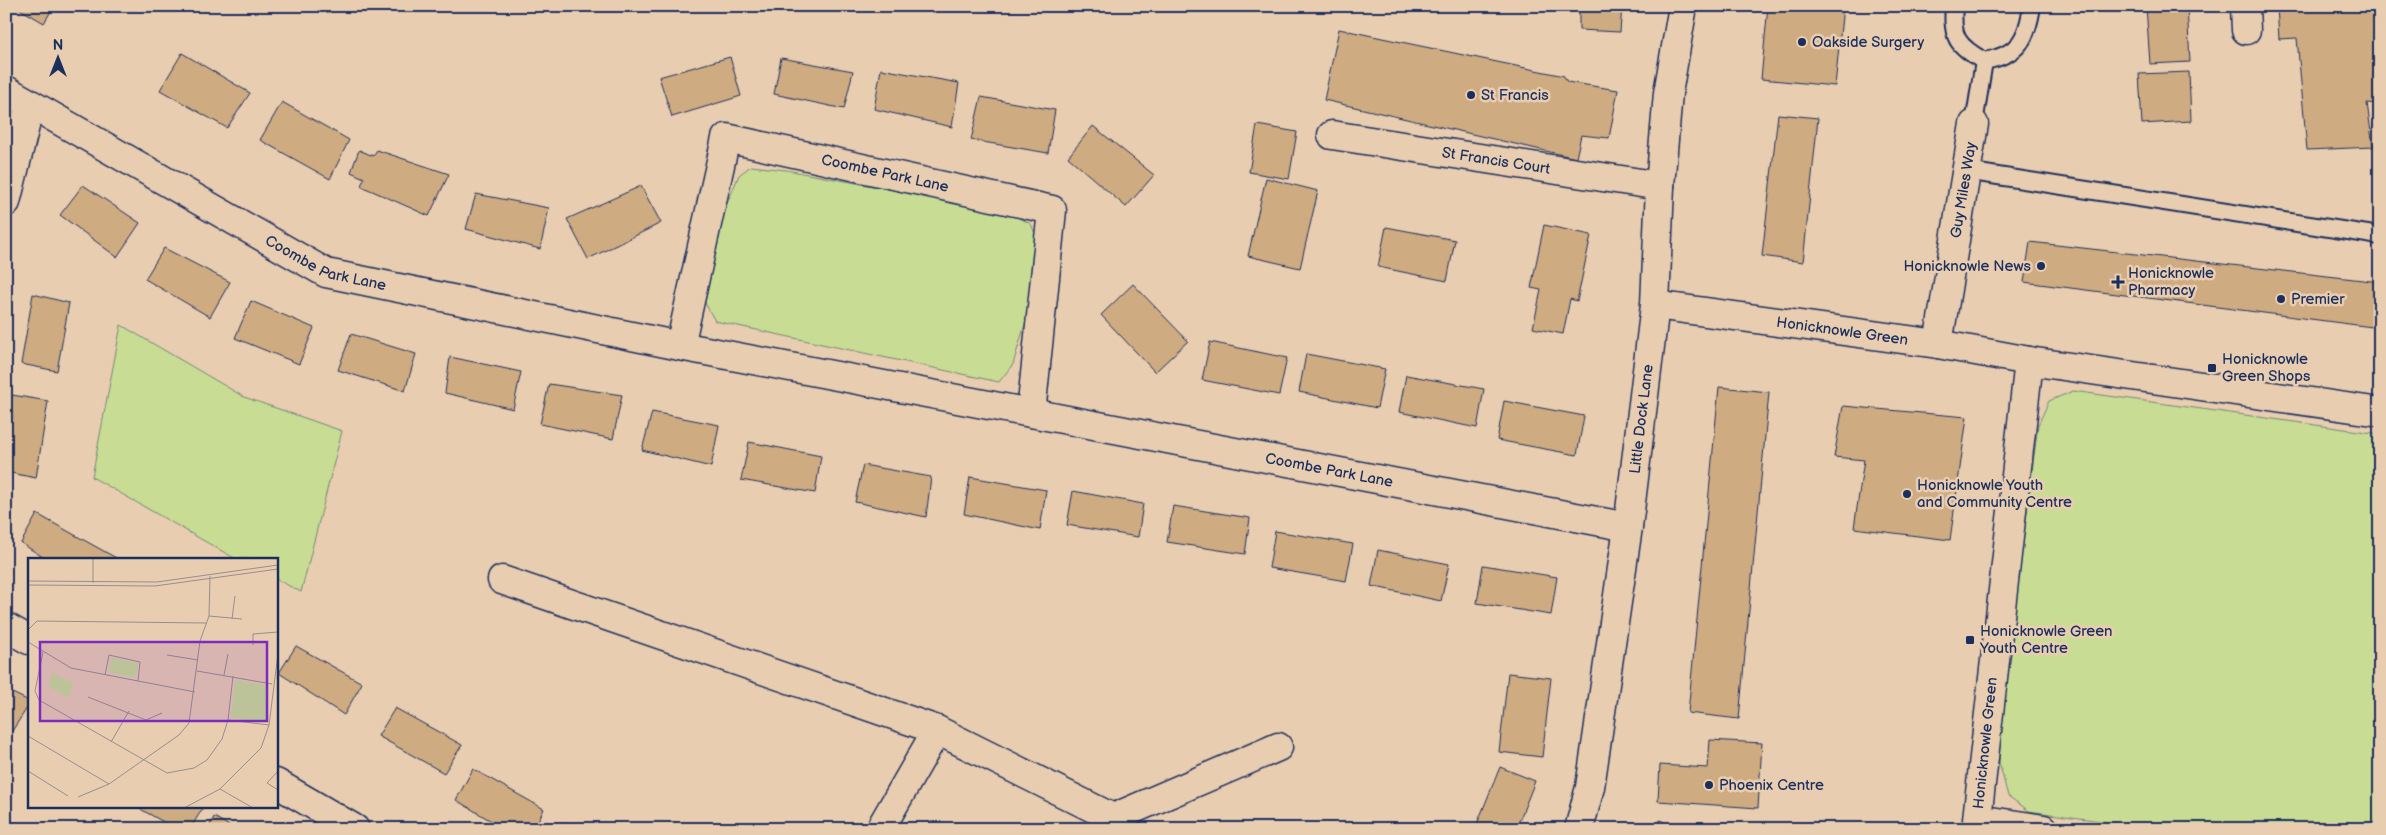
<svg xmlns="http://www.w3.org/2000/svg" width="2386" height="835" font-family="'Balsamiq Sans',sans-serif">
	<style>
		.green { fill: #c8dd93; stroke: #728678 }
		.building { fill: #cfab81; stroke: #1b2f5e }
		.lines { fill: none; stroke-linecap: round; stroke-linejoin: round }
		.lane-casing { stroke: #1b2f5e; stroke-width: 20 }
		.street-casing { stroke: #1b2f5e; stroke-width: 31 }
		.secondary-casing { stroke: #1b2f5e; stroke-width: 31 }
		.lane { stroke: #e9cdb0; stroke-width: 16 }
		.street { stroke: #e9cdb0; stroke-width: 28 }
		.secondary { stroke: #e9cdb0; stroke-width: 28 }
		.poi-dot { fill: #1b2f5e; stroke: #e9cdb0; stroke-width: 2 }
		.labels { text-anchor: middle; stroke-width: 5; stroke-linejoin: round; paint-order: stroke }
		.poi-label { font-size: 15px; fill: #1b2f5e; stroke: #e9cdb0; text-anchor: start }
		.street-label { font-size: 15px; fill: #1b2f5e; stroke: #e9cdb0 }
		.inset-road { fill: none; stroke: #978e8f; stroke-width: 1 }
		.view { fill: #7b2cbf; fill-opacity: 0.15; stroke: #7b2cbf; stroke-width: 2.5 }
		.inset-edge { fill: none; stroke: #1b2f5e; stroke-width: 2.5 }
	</style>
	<rect width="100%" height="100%" fill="#e9cdb0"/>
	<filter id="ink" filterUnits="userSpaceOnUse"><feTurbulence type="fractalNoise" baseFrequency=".02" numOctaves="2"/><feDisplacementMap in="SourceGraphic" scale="10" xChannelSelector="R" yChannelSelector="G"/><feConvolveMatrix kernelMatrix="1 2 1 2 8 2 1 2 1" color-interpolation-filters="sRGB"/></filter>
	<g filter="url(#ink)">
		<!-- green -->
		<g class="green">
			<polygon points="751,166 786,170 1006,211 1031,224 1038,241 1031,304 1013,364 999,382 715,321 705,303 721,218 739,175"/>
			<polygon points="121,325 244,397 342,431 301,592 276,579 276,559 236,559 92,477"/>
			<polygon points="2073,391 2380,434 2380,829 2159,829 2029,811 2008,796 1999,762 2002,707 2038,425 2049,401"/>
		</g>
		<!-- building -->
		<g class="building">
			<polygon points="15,6 54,6 44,23"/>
			<polygon points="1579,6 1622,6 1620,32 1579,30"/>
			<polygon points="1768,6 1843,6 1835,86 1761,79"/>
			<polygon points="2146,6 2187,6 2190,62 2150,64"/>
			<polygon points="2277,6 2380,6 2380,104 2367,103 2373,147 2307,150 2297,38 2279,39"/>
			<polygon points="1339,29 1564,76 1567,82 1618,90 1609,138 1581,135 1576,158 1324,100"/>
			<polygon points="182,53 250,93 227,128 160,90"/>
			<polygon points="730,57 741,96 672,117 659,77"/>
			<polygon points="781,58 853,71 844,109 774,94"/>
			<polygon points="881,69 959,83 952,127 874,109"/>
			<polygon points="2189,72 2191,121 2142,124 2139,74"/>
			<polygon points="981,97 1055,110 1048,153 971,140"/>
			<polygon points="282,102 349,140 330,179 260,140"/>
			<polygon points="1778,114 1818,118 1803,262 1762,256"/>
			<polygon points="1257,125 1297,132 1289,179 1249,172"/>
			<polygon points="1093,126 1154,175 1126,207 1068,157"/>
			<polygon points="359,150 373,156 377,150 449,174 429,216 361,186 364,178 351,172"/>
			<polygon points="1266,178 1318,191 1300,268 1248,256"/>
			<polygon points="83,185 140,223 117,257 60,215"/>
			<polygon points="641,186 661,223 588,259 567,219"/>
			<polygon points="476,194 549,208 540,249 466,229"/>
			<polygon points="1544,225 1591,235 1577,301 1570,299 1563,334 1533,328 1541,290 1531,288"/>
			<polygon points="1386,227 1455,240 1447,281 1378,267"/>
			<polygon points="2030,242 2380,282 2380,328 2024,282"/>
			<polygon points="164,248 230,282 210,317 145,279"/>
			<polygon points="1133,284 1188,341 1155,372 1101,315"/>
			<polygon points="33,294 69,303 57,371 21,364"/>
			<polygon points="251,301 314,328 299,364 235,338"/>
			<polygon points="351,334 416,354 405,391 338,370"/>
			<polygon points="1210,342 1287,358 1279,395 1202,380"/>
			<polygon points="1306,354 1385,369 1377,408 1299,392"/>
			<polygon points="450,357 521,372 513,409 445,393"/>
			<polygon points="1406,375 1484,389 1477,428 1399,412"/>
			<polygon points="549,384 622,395 613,439 540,424"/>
			<polygon points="1719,387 1769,392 1739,719 1688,713"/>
			<polygon points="12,395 48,401 36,478 6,472 6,431"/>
			<polygon points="1504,401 1584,416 1577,455 1497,440"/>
			<polygon points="1843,406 1967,417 1950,540 1854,528 1864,460 1834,457"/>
			<polygon points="652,412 719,425 711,467 642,450"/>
			<polygon points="749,442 821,456 815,493 741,480"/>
			<polygon points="863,465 931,477 926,517 855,502"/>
			<polygon points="970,477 1046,490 1040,530 964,514"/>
			<polygon points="1073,491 1143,504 1138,537 1067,525"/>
			<polygon points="1173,506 1250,518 1245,554 1167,542"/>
			<polygon points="37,514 118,559 46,559 21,543"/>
			<polygon points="1275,531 1353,544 1346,581 1269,568"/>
			<polygon points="1378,550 1449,564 1441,601 1371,586"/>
			<polygon points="1483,565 1557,577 1551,615 1477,603"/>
			<polygon points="296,646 362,683 344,715 279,673"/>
			<polygon points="1508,673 1551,678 1542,757 1499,752"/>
			<polygon points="6,690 29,701 29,705 12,731 6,728"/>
			<polygon points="395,708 462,745 444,773 378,736"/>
			<polygon points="1710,740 1762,743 1758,808 1658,801 1660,765 1708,768"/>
			<polygon points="1500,767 1535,781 1516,829 1475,829"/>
			<polygon points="473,769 544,809 534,829 505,829 456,800"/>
			<polygon points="135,806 204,806 190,829 176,829"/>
			<polygon points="214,817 235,829 208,829"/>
			<polygon points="1660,820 1680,829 1657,829"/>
			<polygon points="563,822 575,829 559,829"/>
		</g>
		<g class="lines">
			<!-- lane casing -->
			<g class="lane-casing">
				<g id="lane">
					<path d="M 1954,6 C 1951,37 1957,46 1984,61 L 1974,124"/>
					<path d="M 1984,61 C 2018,55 2027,40 2032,6"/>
					<polyline points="1966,171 2380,236"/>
				</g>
			</g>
			<!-- street casing -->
			<g class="street-casing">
				<g id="street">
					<polyline points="2245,6 2246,30"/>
					<path id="s1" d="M 6,90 L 326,273 L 680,346 L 1628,527"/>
					<path id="s2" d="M 1332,135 L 1660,186"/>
					<polyline points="6,202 30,106"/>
					<path id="s3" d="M 1938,344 L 1974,124"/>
					<path id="s4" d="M 680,346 L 726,138 L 1052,210 L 1031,413"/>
					<polyline points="2029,361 1977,819 2044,829"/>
					<polyline points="502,580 937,730 1113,818 1278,747"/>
					<polyline points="6,627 29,640"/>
					<polyline points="276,783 355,829"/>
					<polyline points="880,829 937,730"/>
					<path id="s5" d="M 1579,829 L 1590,787 L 1628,527 L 1655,305 L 1660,186 L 1668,93 L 1683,6"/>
				</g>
			</g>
			<!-- secondary casing -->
			<g class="secondary-casing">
				<g id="secondary">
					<path id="s6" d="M 1655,305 L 1938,344 L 2029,361 L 2380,412"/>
				</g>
			</g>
			<!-- lane -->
			<use href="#lane" class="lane"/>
			<!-- street -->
			<use href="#street" class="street"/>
			<!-- secondary -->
			<use href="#secondary" class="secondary"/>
		</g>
	</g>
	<!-- markers -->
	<g class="poi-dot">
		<circle cx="1802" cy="42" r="5"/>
		<circle cx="1471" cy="95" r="5"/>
		<circle cx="2041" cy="266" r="5"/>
		<path d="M2115.5 274.5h5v5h5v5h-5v5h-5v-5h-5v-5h5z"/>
		<circle cx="2281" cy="299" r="5"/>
		<rect x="2207" y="363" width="10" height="10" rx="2.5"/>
		<circle cx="1907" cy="494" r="5"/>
		<rect x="1965" y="635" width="10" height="10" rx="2.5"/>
		<circle cx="1709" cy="785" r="5"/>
	</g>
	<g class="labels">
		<!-- poi labels -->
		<g class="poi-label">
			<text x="1812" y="47">Oakside Surgery</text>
			<text x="1481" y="100">St Francis</text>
			<text x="2031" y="271" text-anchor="end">Honicknowle News</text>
			<text x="2128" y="278">Honicknowle<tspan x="2128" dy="17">Pharmacy</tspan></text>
			<text x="2291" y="304">Premier</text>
			<text x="2222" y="364">Honicknowle<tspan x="2222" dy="17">Green Shops</tspan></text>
			<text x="1917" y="490">Honicknowle Youth<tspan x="1917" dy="17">and Community Centre</tspan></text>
			<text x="1980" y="636">Honicknowle Green<tspan x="1980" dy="17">Youth Centre</tspan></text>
			<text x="1719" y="790">Phoenix Centre</text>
		</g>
		<!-- street labels -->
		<g class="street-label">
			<text dy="5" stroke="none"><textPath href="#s2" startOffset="166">St Francis Court</textPath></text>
			<text dy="5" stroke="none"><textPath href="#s4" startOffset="376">Coombe Park Lane</textPath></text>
			<text dy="5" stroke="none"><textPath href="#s3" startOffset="156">Guy Miles Way</textPath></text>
			<text dy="5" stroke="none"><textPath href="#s1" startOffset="365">Coombe Park Lane</textPath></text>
			<text dy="5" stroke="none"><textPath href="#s6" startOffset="189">Honicknowle Green</textPath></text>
			<text dy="5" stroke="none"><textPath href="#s5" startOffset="415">Little Dock Lane</textPath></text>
			<text dy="5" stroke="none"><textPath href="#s1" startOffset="1391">Coombe Park Lane</textPath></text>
			<text transform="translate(1985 743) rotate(-84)" y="5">Honicknowle Green</text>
		</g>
	</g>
	<!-- overview -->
	<g transform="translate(28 558)">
		<rect width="250" height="250" fill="#e9cdb0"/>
		<path d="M 84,100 L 110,105 L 107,120 L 80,114 ZM 24,115 L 45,125 L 41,140 L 21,129 ZM 207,122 L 241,128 L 239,163 L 203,160 Z" fill="#c8dd93"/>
		<path class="inset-road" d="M 13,0 L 147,0M 65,1 L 65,25M 0,23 L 129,24 L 250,7M 0,27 L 127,28 L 250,11M 250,46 L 250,66M 181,58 L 214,61M 204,61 L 207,38M 0,72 L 9,63 L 178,65M 0,84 L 43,110 L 167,134M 225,87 L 225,76 L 250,74M 15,94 L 7,133 L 11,142 L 139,215 L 166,210 L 179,202 L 194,181 L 200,162M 139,97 L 170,102M 169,113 L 244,126M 77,117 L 81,97 L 112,104 L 110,123M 196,117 L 200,96M 205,118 L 200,162 L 241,167M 60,139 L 118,162 L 134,155M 0,178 L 81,226M 83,184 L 101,153M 0,213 L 40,238M 250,213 L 239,225 L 250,232M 192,231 L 225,250M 50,239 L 81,226 L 151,177 L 161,165 L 172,83 L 181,58 L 182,18M 156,250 L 192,231 L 233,190 L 241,167 L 250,96"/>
		<path class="view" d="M 12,84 L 239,84 L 239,163 L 12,163 Z"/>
		<rect width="250" height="250" class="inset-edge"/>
	</g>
	<!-- margin -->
	<rect width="2386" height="835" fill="none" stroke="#e9cdb0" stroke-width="25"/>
	<rect x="12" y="12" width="2361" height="810" fill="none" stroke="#1b2f5e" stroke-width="2" filter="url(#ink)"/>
	<!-- north arrow -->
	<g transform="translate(58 58)" stroke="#e9cdb0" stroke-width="4" paint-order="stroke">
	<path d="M0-4L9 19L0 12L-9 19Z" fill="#1b2f5e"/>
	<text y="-8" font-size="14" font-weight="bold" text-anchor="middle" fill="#1b2f5e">N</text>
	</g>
</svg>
